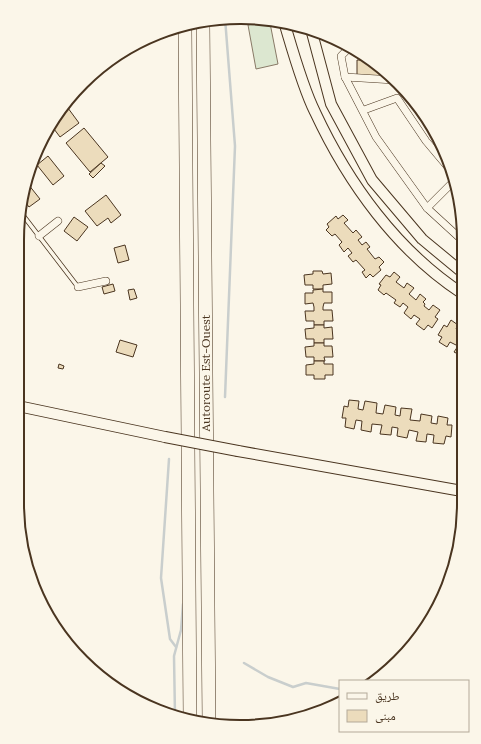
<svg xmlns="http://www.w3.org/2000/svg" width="481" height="744" font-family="Lora,'Noto Naskh Arabic',serif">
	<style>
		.green { fill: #dce7d0; stroke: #887966 }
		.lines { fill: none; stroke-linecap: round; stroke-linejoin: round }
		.stream { stroke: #c9cecd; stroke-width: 2.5 }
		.building { fill: #ecdcbc; stroke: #4a3520 }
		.lane-casing { stroke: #4a3520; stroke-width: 5 }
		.street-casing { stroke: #4a3520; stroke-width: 8 }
		.secondary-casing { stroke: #4a3520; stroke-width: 12 }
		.highway-casing { stroke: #4a3520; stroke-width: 14 }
		.lane { stroke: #fbf6e9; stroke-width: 3.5 }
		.street { stroke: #fbf6e9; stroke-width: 7 }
		.secondary { stroke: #fbf6e9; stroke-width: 10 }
		.highway { stroke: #fbf6e9; stroke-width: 13 }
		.secondary-bridge-casing { stroke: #4a3520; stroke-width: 12; stroke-linecap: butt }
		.secondary-bridge { stroke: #fbf6e9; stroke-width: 10 }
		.labels { text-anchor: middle; stroke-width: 3; stroke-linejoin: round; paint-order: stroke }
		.street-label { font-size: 12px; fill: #4a3520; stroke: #fbf6e9 }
		.rim { fill: none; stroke: #4a3520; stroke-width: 2 }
	</style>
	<rect width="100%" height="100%" fill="#fbf6e9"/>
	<!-- green -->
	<polygon class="green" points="261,22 270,23 278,64 256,69 248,25"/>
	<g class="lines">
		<!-- stream -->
		<g class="stream">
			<polyline points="225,18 235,146 225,397"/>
			<polyline points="169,459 161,578 170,639 176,647"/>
			<polyline points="244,663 268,677 293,687 306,683 340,689"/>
			<polyline points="175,716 174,656 181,630 183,604"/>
		</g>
	</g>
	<!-- building -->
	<g class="building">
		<polygon points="357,60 367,60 388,72 391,77 357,75"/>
		<polygon points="65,104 79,123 60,137 51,125"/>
		<polygon points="84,128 108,157 90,172 66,143"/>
		<polygon points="39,145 43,150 36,156"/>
		<polygon points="48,156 64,176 53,185 37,165"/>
		<polygon points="101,163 105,166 93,178 89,174"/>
		<polygon points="28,184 40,199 29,207 23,199"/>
		<polygon points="106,195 121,215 111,223 108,218 97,226 85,211"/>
		<polygon points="343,215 348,220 344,223 353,233 356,230 362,237 358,240 362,245 366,242 370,247 367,249 375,259 379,257 384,262 379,267 381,270 373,277 370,274 366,278 362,272 365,270 356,260 353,262 348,256 352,253 348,248 344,252 339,245 342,242 335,234 332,236 326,230 329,227 327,224 336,216 338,219"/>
		<polygon points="74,217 88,227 77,241 64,231"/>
		<polygon points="125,245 129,260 118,263 114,248"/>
		<polygon points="313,271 322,271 323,274 331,273 332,284 323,285 323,289 313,289 313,285 305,285 304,275 313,274"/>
		<polygon points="394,272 400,277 396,282 404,288 407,283 414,288 409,294 416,300 420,294 426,299 423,302 425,304 424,306 429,310 433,305 440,310 435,317 438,319 432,328 428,325 424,330 416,324 420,319 414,315 411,319 404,313 408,307 403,303 400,307 394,303 396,300 386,293 384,295 378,290 381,285 379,284 386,275 390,277"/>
		<polygon points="113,284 115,291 104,294 102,287"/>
		<polygon points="134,289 137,298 130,300 128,290"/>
		<polygon points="323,289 323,292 332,292 332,303 324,303 323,307 323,310 332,310 333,321 324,321 324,325 314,325 314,321 306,321 305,311 314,311 314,307 313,303 305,304 305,293 313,293 313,290"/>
		<polygon points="451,320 458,325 456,329 463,333 462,356 454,352 458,346 450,342 447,347 439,342 442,337 438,335 444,325 447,327"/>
		<polygon points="314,325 324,325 324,328 332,327 333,339 324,339 324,343 314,343 314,339 306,339 305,329 314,328"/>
		<polygon points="120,340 137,345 133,357 116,352"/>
		<polygon points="314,343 324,343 324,346 332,346 333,357 324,357 325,361 314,361 314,357 306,357 305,347 314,346"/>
		<polygon points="314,361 324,361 324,364 333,364 333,375 325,375 325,379 314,379 314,375 306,375 306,365 314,364"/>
		<polygon points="59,364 64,366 63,369 58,368"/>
		<polygon points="349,400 359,401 358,409 363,410 365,401 377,403 376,413 383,414 385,405 396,407 395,415 400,416 401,408 412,409 410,420 420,421 421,414 432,416 431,423 437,424 438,416 448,418 447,425 452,425 451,437 446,436 444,444 433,443 434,435 427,434 426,442 416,441 418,432 409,430 407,438 397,436 398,428 392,427 391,435 380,434 382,425 372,424 371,432 361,430 362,421 356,420 354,429 345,427 346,418 342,418 344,406 348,407"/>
	</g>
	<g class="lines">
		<!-- lane casing -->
		<g class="lane-casing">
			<polyline id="lane" points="19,210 78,287"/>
		</g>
		<!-- street casing -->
		<g class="street-casing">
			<g id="street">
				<polyline points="348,49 341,56 345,77 376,137 427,208 463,241"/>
				<polyline points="345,77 394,80"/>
				<polyline points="364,110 397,98 426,141 447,166"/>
				<polyline points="427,208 452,183"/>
				<polyline points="39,236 58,221"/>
				<polyline points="78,287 106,281"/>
			</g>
		</g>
		<!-- secondary casing -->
		<g class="secondary-casing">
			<g id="secondary">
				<path d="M 285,25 C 293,52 303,88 315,112 C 348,183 397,251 463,294"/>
				<polyline points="311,29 331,104 372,180 422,239 463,273"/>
				<polyline points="18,406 165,437"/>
				<polyline points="238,451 462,491"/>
			</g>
		</g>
		<!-- highway casing -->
		<g class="highway-casing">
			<g id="highway">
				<polyline points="203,23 209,722"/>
				<polyline points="185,28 190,719"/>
			</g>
		</g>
		<!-- lane -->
		<use href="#lane" class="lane"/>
		<!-- street -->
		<use href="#street" class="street"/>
		<!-- secondary -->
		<use href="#secondary" class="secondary"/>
		<!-- highway -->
		<use href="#highway" class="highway"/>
		<!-- secondary-bridge casing -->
		<g class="secondary-bridge-casing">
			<polyline id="secondary-bridge" points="165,437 238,451"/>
		</g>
		<!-- secondary-bridge -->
		<use href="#secondary-bridge" class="secondary-bridge"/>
	</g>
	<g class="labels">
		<!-- street labels -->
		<g class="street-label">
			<text transform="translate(206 373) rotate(-90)" y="4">Autoroute Est-Ouest</text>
		</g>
	</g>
	<!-- crop -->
	<path d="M0 0H481V744H0ZM240 24H241A216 216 0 0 1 457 240V504A216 216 0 0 1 241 720H240A216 216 0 0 1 24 504V240A216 216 0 0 1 240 24Z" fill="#fbf6e9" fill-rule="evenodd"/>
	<path class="rim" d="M240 24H241A216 216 0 0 1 457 240V504A216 216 0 0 1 241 720H240A216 216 0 0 1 24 504V240A216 216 0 0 1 240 24Z"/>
	<!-- legend -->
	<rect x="339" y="680" width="130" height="52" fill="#fbf6e9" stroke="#b4a999"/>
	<rect x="347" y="693" width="20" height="6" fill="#fbf6e9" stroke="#b4a999"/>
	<text x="375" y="700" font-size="12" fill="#4a3520">طريق</text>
	<rect x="347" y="710" width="20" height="12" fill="#ecdcbc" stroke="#b4a999"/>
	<text x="375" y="720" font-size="12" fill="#4a3520">مبنى</text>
</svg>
